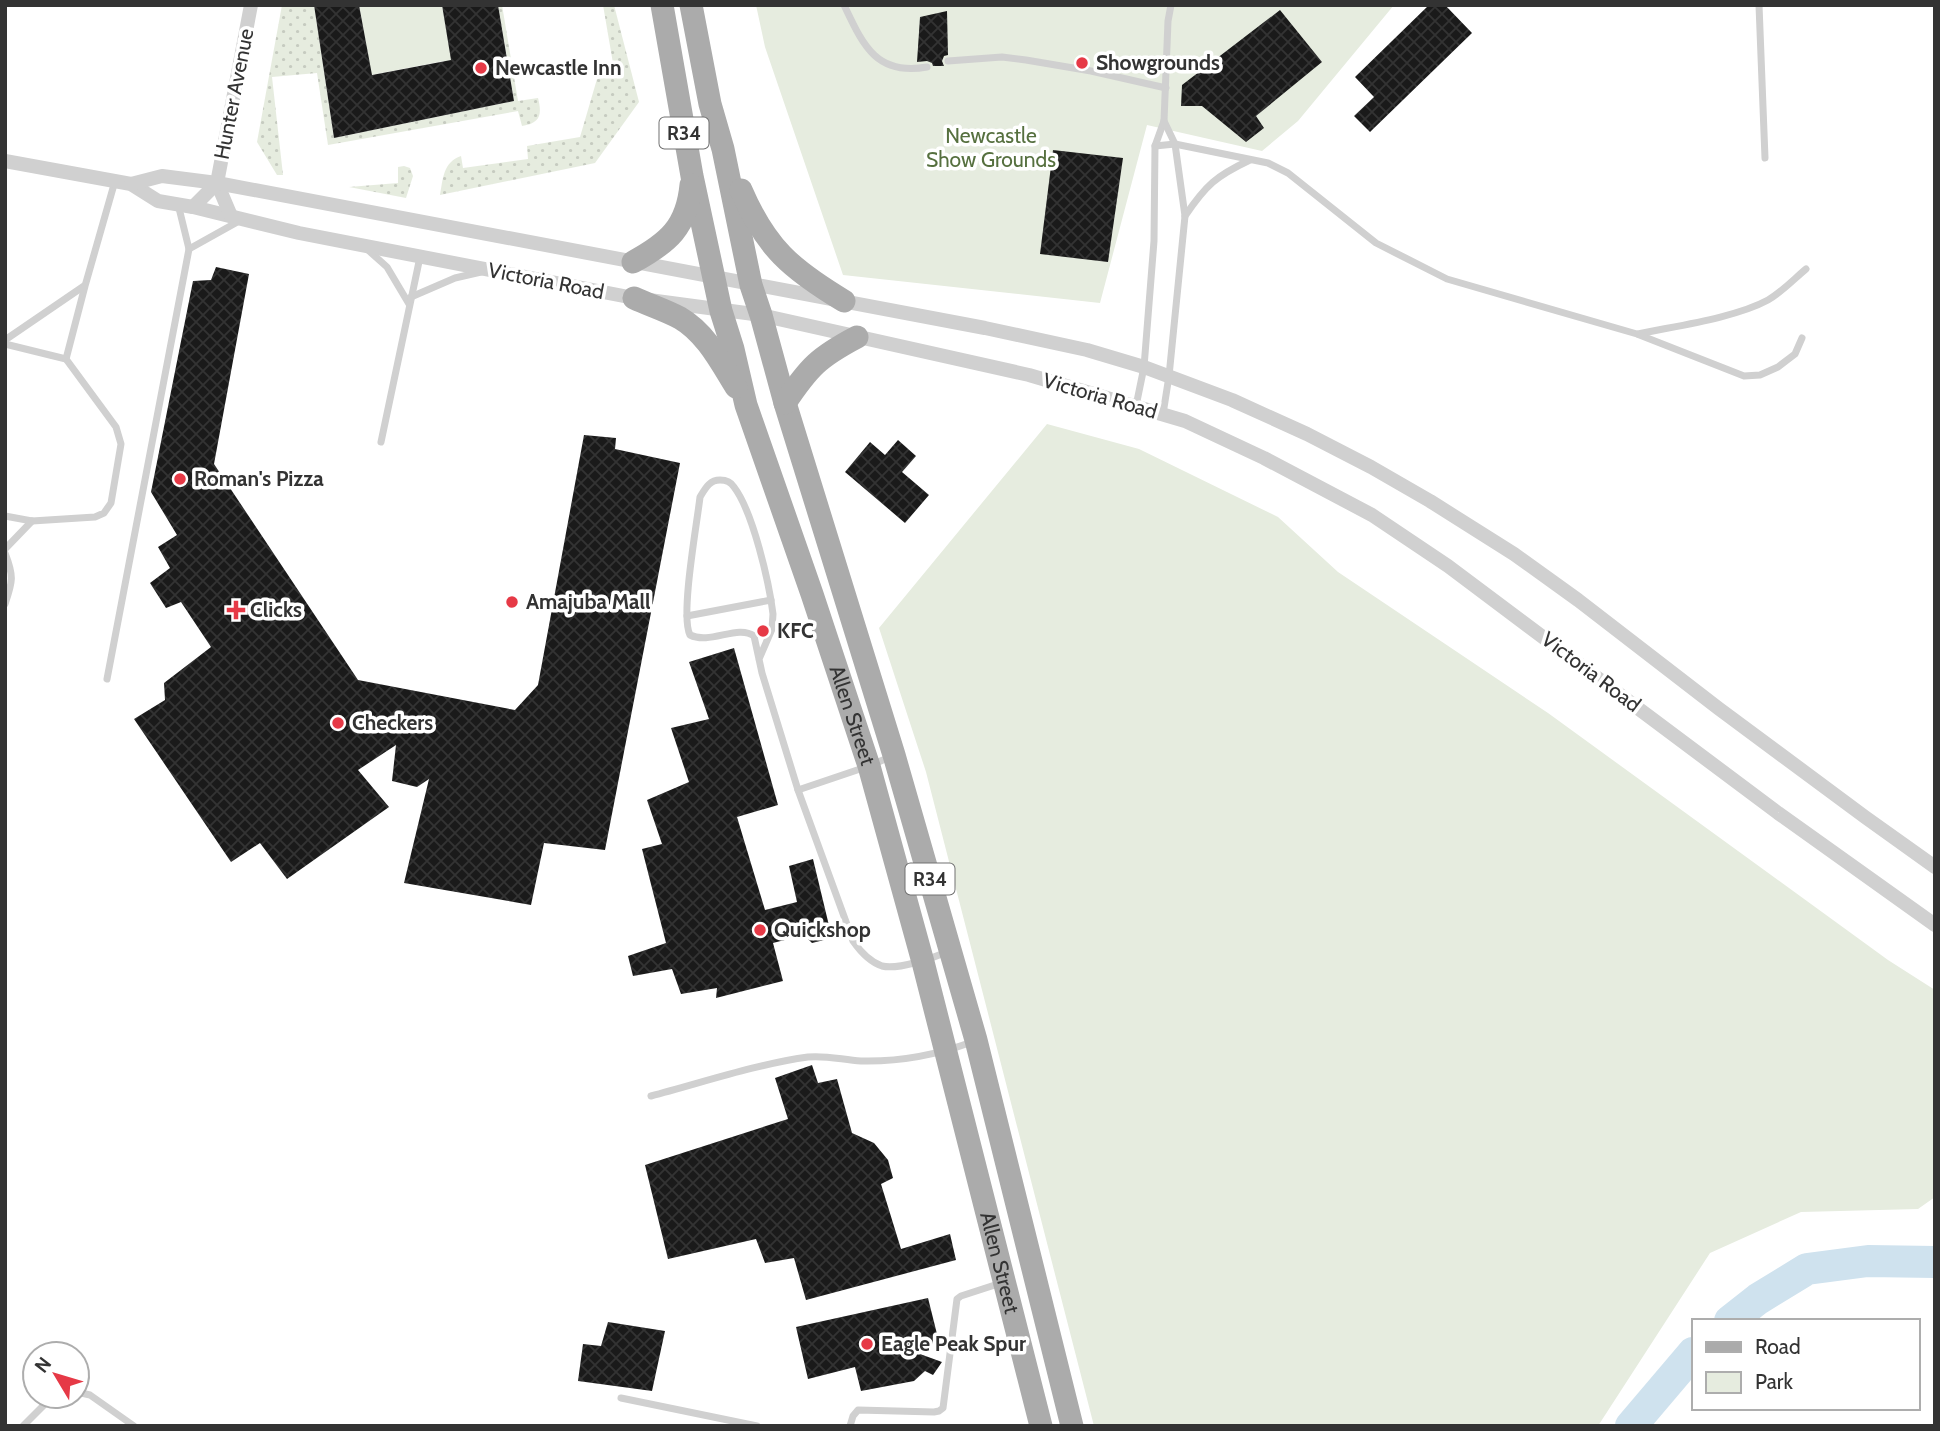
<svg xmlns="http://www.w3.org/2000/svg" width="1940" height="1431" font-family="Cabin,sans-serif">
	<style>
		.grass { fill: url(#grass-dots) }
		.park { fill: #e6ecdf }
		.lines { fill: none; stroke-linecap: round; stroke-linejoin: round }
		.river { stroke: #cfe2ee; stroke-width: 32 }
		.building { fill: url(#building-cross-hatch) }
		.service { stroke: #d0d0d0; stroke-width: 7 }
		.minor { stroke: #d0d0d0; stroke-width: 14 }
		.primary { stroke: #ababab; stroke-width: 23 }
		.poi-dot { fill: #e63946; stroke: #fff; stroke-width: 2.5 }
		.labels { text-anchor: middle; stroke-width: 7; stroke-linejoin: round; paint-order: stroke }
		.shield { fill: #fff; stroke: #707070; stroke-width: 2 }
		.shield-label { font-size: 19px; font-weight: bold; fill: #333 }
		.poi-label { font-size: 21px; font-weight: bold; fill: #333; stroke: #fff; text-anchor: start }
		.street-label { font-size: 21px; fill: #333; stroke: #fff }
		.park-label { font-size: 21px; fill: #56703f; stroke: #fff }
	</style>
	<defs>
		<pattern id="grass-dots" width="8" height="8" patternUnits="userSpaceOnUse" patternTransform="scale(1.75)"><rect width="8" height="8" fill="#e6ecdf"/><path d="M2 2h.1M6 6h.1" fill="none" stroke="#c6cbc0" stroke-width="1.8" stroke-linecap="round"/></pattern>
		<pattern id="building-cross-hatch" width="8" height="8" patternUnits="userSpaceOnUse" patternTransform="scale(1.75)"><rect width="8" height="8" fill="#1a1a1a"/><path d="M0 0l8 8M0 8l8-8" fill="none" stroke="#333"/></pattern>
	</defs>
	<rect width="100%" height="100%" fill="#fff"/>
	<!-- grass -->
	<g class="grass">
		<path d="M 282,5 L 314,5 L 334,138 L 514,101 L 498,5 L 502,5 L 518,101 L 538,98 C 542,114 541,123 522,126 L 518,111 L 328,145 L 317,73 L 272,77 L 283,175 L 277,175 L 257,142 Z"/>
		<path d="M 603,5 L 614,5 L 639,102 L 595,163 L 440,195 C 443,179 443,162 461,156 L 463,168 L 528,159 L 527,146 L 580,137 L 597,79 L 615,75 Z"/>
		<polygon points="404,166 410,168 413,176 406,198 349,187 398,183 398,167"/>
	</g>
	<!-- park -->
	<g class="park">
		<polygon points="359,5 442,5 454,76 444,61 350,79 368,55"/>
		<polygon points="756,5 1394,5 1298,121 1262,151 1147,125 1100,303 843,275 765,47"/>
		<polygon points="1047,424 1139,449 1278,517 1338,572 1548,713 1888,960 1935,990 1935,1197 1918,1209 1801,1212 1710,1253 1598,1426 1094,1426 926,772 879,628"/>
	</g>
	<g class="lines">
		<!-- river -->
		<g class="river">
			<polyline points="1730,1321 1758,1299 1807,1269 1868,1261 1935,1262"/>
			<polyline points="1631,1426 1693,1353"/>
		</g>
	</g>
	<!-- building -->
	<g class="building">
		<polygon points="314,5 359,5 372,75 451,60 442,5 498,5 514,101 334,138"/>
		<polygon points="1429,5 1445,5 1472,33 1370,132 1354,116 1374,97 1355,77"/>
		<polygon points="1280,10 1322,62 1256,116 1264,128 1246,142 1202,106 1181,106 1182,85"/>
		<polygon points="947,11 948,55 944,56 942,61 944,66 933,66 932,63 927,61 917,62 920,17"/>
		<polygon points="1053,150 1123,158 1108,262 1040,254"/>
		<polygon points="216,267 249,274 214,464 358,680 515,710 538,685 584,435 616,438 615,449 680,463 605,850 544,843 531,905 404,883 429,779 417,787 392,781 396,745 358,770 389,807 287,879 260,843 231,862 134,719 165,700 164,683 211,647 181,602 166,608 150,583 170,568 158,547 177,535 151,492 193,281 211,280"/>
		<polygon points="898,440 916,456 902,472 929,495 905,523 845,472 870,442 885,455"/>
		<polygon points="734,648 778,805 737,817 765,910 797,902 789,866 813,859 832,938 812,943 804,935 773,943 783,981 716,998 717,988 681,994 672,969 633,976 628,956 666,943 642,849 662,844 647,800 689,782 671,728 709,719 689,662"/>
		<polygon points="812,1065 818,1083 837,1079 852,1133 874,1143 888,1160 893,1178 881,1184 901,1249 950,1234 956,1260 806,1300 794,1258 765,1263 756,1239 668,1259 645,1165 788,1119 775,1078"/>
		<polygon points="928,1298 939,1342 909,1350 942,1362 933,1375 925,1371 914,1381 861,1391 855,1367 808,1379 796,1327"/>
		<polygon points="608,1322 665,1331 652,1391 578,1381 583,1344 601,1346"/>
	</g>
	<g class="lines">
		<!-- service -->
		<g class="service">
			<path d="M 844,5 C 863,45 876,76 927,67"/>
			<polyline points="1759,5 1765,158"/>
			<polyline points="948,61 1002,57 1026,60 1091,71 1166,88"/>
			<polyline points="1155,146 1175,144 1268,163 1288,173 1376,243 1447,279 1637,334 1744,376 1760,375 1778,367 1795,354 1802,338"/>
			<path d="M 1185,216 C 1206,185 1216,176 1250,160"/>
			<polyline points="189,249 241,220"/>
			<polyline points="368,250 387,267 409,304"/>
			<polyline points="411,297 455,278 481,272"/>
			<path d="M 1638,334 C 1675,326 1735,318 1768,300 C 1782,292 1794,279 1806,269"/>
			<polyline points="5,340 84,286"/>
			<polyline points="5,344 66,359 85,286 115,181"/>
			<polyline points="1136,406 1144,367 1154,241 1155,146 1164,121 1168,21 1171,5"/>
			<polyline points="1163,414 1169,376 1185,216 1175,144 1164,121"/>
			<polyline points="381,442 420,257"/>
			<polyline points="5,516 32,521 95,517 104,513 111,503 121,444 116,427 66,359"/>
			<polyline points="5,549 32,521"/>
			<path d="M 5,553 C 14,576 13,581 5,604"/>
			<polyline points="687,616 771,600"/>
			<path d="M 759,659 L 772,629 L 773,614 C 769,582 753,512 734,487 C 731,482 725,480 720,480 C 709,480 705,489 700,497 C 697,524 680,616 690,635 C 710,645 738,624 754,636 L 762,673 L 798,790 L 853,941 C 860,951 870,962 882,966 C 898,970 933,958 947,952"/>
			<polyline points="107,679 189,249 178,204"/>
			<polyline points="798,790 869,766 890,757"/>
			<path d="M 651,1096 C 701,1083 757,1064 808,1057 C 826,1055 843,1060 861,1061 C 900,1062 936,1055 972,1042"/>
			<polyline points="77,1392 90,1395 134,1426"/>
			<polyline points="621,1398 757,1426"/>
			<polyline points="23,1426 48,1401 59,1396"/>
			<polyline points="850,1426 853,1416 858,1410 934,1412 939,1411 943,1408 957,1299 961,1296 1001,1283"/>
		</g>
		<!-- minor -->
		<g class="minor">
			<polyline points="5,161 131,184 158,201 193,207 299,233 634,298 761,315 1029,375 1185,421 1264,458 1372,515 1448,566 1778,813 1935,925"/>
			<polyline points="217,183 251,5"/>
			<polyline points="217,183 231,216"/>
			<polyline points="131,184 162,176 217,183 985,328 1087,350 1144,367 1232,400 1307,434 1371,467 1430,501 1514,554 1578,600 1718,708 1865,817 1935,867"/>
			<polyline points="193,207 217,183"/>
		</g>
		<!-- primary -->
		<g class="primary">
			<path id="s1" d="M 662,5 L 692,176 L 721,311 L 733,349 L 746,405 L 812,594 L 869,766 L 923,962 L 1041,1426"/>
			<polyline points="691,5 710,104 723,149 751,285 761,315 785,403 894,755 976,1040 1072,1426"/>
			<path d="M 741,190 C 766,248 791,269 844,301"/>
			<path d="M 633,262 C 668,243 687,227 691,185"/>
			<path d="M 634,298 C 649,305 665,310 680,318 C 706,333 721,363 736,387"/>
			<path d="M 785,403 C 809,367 819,357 857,337"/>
		</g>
	</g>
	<!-- markers -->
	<g class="poi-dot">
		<circle cx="1082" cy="63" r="7"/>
		<circle cx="481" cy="68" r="7"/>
		<circle cx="180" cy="479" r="7"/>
		<circle cx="512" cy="602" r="7"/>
		<path d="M232.5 599.5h7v7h7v7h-7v7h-7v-7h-7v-7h7z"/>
		<circle cx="763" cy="631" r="7"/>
		<circle cx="338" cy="723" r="7"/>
		<circle cx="760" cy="930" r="7"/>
		<circle cx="867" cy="1344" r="7"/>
	</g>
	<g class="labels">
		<!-- shield labels -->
		<g class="shield">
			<rect x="659.5" y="117.5" width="49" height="31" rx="5"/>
			<rect x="905.5" y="863.5" width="49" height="31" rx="5"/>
		</g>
		<g class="shield-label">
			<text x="684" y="140">R34</text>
			<text x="930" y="886">R34</text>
		</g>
		<!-- poi labels -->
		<g class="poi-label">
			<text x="1096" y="70">Showgrounds</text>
			<text x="495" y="75">Newcastle Inn</text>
			<text x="194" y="486">Roman's Pizza</text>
			<text x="526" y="609">Amajuba Mall</text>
			<text x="250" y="617">Clicks</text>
			<text x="777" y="638">KFC</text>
			<text x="352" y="730">Checkers</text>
			<text x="774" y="937">Quickshop</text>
			<text x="881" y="1351">Eagle Peak Spur</text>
		</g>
		<!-- street labels -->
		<g class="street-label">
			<text transform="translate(234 94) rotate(-79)" y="7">Hunter Avenue</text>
			<text transform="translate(546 281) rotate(11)" y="7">Victoria Road</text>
			<text transform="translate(1100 396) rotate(16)" y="7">Victoria Road</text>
			<text transform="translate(1591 672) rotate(37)" y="7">Victoria Road</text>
			<text dy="7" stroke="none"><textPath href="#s1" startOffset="737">Allen Street</textPath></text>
			<text dy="7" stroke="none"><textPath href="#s1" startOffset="1304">Allen Street</textPath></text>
		</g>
		<!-- park labels -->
		<g class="park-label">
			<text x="991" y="143">Newcastle<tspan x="991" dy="24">Show Grounds</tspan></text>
		</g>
	</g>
	<!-- border -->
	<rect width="1940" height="1431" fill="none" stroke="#333333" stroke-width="14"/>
	<!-- legend -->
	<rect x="1692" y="1319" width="228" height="91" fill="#ffffff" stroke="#adadad" stroke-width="2"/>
	<rect x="1706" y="1342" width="35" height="10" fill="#ababab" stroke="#adadad" stroke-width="2"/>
	<text x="1755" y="1354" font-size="21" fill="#333333">Road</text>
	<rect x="1706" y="1372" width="35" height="21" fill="#e6ecdf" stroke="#adadad" stroke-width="2"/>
	<text x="1755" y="1389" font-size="21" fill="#333333">Park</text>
	<!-- north arrow -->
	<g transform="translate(56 1375) rotate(308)"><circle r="33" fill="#ffffff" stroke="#adadad" stroke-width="2"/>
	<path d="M0-5L12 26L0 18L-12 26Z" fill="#e63946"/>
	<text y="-10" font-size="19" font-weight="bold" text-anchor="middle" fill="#333333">N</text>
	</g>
</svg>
